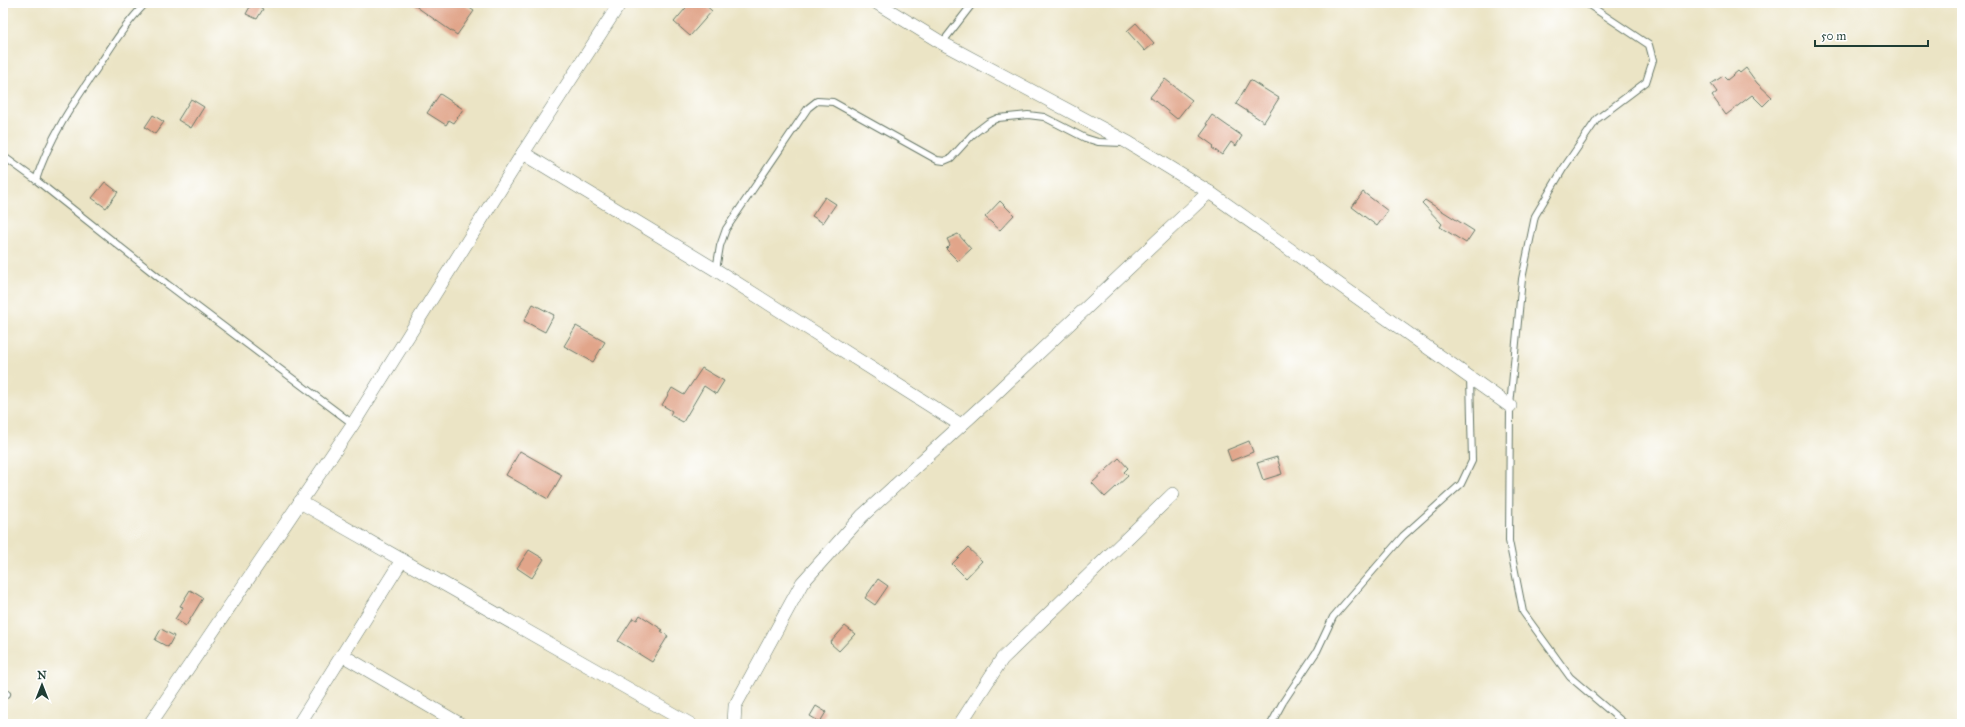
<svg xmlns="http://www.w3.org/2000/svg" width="1965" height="727" font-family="'IM FELL Great Primer',serif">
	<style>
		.building { fill: #e1a58a }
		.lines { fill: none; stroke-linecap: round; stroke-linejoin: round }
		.service-casing { stroke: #667767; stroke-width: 8 }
		.minor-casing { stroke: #667767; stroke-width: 14 }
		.service { stroke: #fff; stroke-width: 6 }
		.minor { stroke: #fff; stroke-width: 13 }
	</style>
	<rect width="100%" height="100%" fill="#fff"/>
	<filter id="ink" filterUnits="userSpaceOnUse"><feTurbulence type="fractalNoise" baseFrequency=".025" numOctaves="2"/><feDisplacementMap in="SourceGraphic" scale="8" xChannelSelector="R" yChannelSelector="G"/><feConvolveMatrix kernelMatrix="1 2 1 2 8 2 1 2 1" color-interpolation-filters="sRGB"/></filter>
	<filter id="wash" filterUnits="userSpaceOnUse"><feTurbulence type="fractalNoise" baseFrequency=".012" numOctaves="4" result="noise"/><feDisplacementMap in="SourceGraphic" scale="16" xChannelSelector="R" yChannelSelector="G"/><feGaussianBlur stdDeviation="0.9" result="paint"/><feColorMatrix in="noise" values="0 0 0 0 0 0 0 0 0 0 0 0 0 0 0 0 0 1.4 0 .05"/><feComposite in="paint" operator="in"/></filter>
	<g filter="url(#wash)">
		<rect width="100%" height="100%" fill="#ebe4c5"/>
		<g id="blocks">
			<!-- building -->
			<g class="building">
				<polygon points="252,3 263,9 257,19 246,14"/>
				<polygon points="411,3 462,3 474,11 457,35"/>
				<polygon points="690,3 703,3 712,11 690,36 674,22"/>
				<polygon points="1136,23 1154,43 1145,51 1127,31"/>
				<polygon points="1746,68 1757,83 1772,97 1763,106 1752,95 1726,115 1712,96 1717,92 1711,84 1723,76 1727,80 1738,71 1740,73"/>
				<polygon points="1165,79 1192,100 1177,119 1150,97"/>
				<polygon points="1250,80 1279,98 1264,122 1236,104"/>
				<polygon points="440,94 463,109 454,123 449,120 446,125 427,113"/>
				<polygon points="191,99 204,107 191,128 178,120"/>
				<polygon points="153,115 164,122 155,134 145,127"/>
				<polygon points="1212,115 1242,136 1236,146 1231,142 1222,155 1212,148 1214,146 1200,136 1208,125 1206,124"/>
				<polygon points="105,182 118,192 106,208 92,198"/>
				<polygon points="1363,192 1388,211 1377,226 1352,207"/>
				<polygon points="825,197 836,204 823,223 812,216"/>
				<polygon points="1425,200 1474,231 1466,243 1440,227 1442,224 1422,203"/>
				<polygon points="1000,201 1014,215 1000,230 985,217"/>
				<polygon points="958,234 971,249 958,261 946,249 950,245 947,239"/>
				<polygon points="533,304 554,315 545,332 524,321"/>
				<polygon points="576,326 605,342 593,362 564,346"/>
				<polygon points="702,368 724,381 716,394 704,386 683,422 670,415 672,411 662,405 672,388 684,395"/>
				<polygon points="1249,441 1253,452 1231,461 1227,450"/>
				<polygon points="520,451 562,475 548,499 506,475"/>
				<polygon points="1277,457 1282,474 1263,480 1257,463"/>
				<polygon points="1119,458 1128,468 1124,472 1128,476 1105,497 1092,483"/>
				<polygon points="968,548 982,561 966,578 952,564"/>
				<polygon points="529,550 544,559 532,578 517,568"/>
				<polygon points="878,579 888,586 875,605 865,598"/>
				<polygon points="190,590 203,598 186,626 175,619 183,607 180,606"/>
				<polygon points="640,615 663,630 661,631 668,636 652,662 618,641 633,618 637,620"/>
				<polygon points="845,626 855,634 839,651 830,643"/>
				<polygon points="161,629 174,636 168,647 155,640"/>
				<polygon points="816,706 826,712 820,722 810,716"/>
			</g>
		</g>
	</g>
	<g filter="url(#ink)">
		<use href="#blocks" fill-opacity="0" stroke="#667767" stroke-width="1"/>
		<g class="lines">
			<!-- service casing -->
			<g class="service-casing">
				<g id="service">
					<polyline points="1586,3 1649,45 1653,60 1646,82 1597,119 1563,169 1535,216 1522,279 1510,406 1509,541 1523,612 1570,677 1625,724"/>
					<polyline points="942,43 973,3"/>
					<polyline points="3,156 36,180 167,284 353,424"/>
					<path d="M 36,180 C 49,138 74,102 98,67 C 113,44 127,22 146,3"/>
					<polyline points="716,270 720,246 726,229 808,108 817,101 833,102 937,160 944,161 951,158 972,135 989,122 998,118 1028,115 1044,117 1085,138 1098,142 1123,143"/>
					<polyline points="3,691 7,694"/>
					<polyline points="1271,724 1283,702 1317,651 1333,617 1403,536 1461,484 1472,461 1470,377"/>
				</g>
			</g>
			<!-- minor casing -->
			<g class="minor-casing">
				<g id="minor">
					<polyline points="877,3 942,43 1129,143 1209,192 1510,406"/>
					<polyline points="523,153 716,270 961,425"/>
					<polyline points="300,502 690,724"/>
					<polyline points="342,655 460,724"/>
					<polyline points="150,724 353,424 523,153 620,3"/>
					<polyline points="299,724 402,560"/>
					<polyline points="734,724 735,706 802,583 862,516 993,396 1209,192"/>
					<polyline points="960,724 1002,659 1173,494"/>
				</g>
			</g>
			<!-- service -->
			<use href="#service" class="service"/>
			<!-- minor -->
			<use href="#minor" class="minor"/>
		</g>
	</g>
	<!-- margin -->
	<rect width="1965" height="727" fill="none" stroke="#fff" stroke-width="16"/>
	<!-- north arrow -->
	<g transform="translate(42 685)" stroke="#ffffff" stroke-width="3" paint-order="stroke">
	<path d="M0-3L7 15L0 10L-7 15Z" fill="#1f3d34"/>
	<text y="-6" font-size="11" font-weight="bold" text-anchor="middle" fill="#1f3d34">N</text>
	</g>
	<!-- scale -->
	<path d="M1815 40v6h113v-6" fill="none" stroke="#1f3d34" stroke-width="2"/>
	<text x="1821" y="40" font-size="12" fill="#1f3d34" stroke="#ffffff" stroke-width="3" paint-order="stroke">50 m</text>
</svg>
